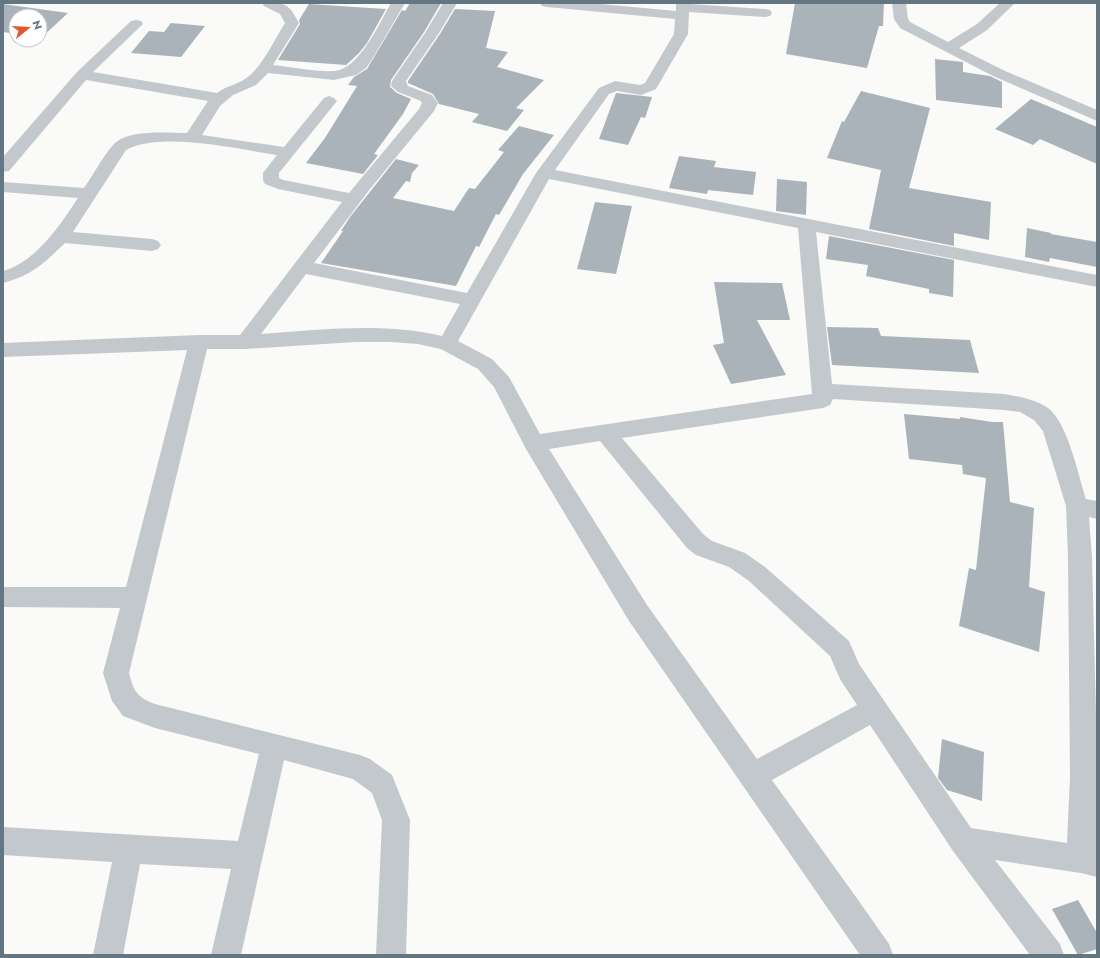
<svg xmlns="http://www.w3.org/2000/svg" width="1100" height="958" font-family="Jost,sans-serif">
	<style>
		.building { fill: #aab3b9 }
		.lines { fill: none; stroke-linecap: round; stroke-linejoin: round }
		.street { fill: #c3c8cc; fill-rule: evenodd }
	</style>
	<rect width="100%" height="100%" fill="#fafaf8"/>
	<!-- building -->
	<g class="building">
		<polygon points="410,3 441,3 424,32 391,80 390,87 397,93 411,99 403,114 374,154 378,155 363,174 306,163 325,138 357,86 348,85 354,77 367,69 402,10 405,11"/>
		<polygon points="795,3 884,3 883,26 879,26 867,68 786,54"/>
		<polygon points="3,4 68,13 42,37 40,37 40,16 16,16 16,34 3,32"/>
		<polygon points="309,4 386,9 367,43 359,53 346,65 278,60 300,24 299,20"/>
		<polygon points="455,9 495,11 486,48 508,52 497,67 544,80 516,108 524,110 507,131 472,122 479,114 439,104 433,94 408,83 408,81 440,34"/>
		<polygon points="171,23 205,26 181,57 131,53 149,31 164,32"/>
		<polygon points="935,59 963,62 963,72 990,76 1002,82 1002,108 936,100"/>
		<polygon points="861,91 930,108 909,188 991,202 989,240 954,233 954,246 869,229 881,170 827,158 842,121 844,122"/>
		<polygon points="616,93 652,97 645,118 641,117 628,145 599,139"/>
		<polygon points="1031,99 1097,127 1097,164 1040,139 1033,145 995,129"/>
		<polygon points="519,126 554,135 523,174 499,215 496,214 479,247 476,246 456,286 321,263 343,231 341,231 350,217 396,159 419,165 412,173 410,182 406,181 393,198 454,211 469,188 475,189 504,152 498,150"/>
		<polygon points="679,156 716,161 714,167 756,172 753,195 708,190 707,194 669,188"/>
		<polygon points="777,179 807,182 806,215 776,211"/>
		<polygon points="595,202 632,206 616,274 577,269"/>
		<polygon points="1027,228 1051,233 1051,234 1097,242 1097,267 1050,258 1049,262 1025,257"/>
		<polygon points="829,236 954,260 953,297 929,293 929,289 866,276 868,265 826,259"/>
		<polygon points="714,282 782,283 790,320 757,320 786,375 731,384 713,345 724,343"/>
		<polygon points="827,327 878,328 881,336 970,340 979,373 832,365"/>
		<polygon points="904,414 960,419 960,417 992,422 1003,422 1010,502 1034,508 1029,587 1045,592 1039,652 959,626 969,568 976,570 986,478 963,474 962,465 909,459"/>
		<polygon points="942,739 984,752 982,801 947,790 938,778"/>
		<polygon points="1078,900 1097,933 1097,949 1078,955 1052,909"/>
	</g>
	<g class="lines">
		<!-- street -->
		<g class="street">
			<path d="M 262,3 C 285,3 288,2 299,23 L 273,65 C 291,67 318,72 334,71 C 359,70 380,22 391,3 L 405,3 L 371,61 L 366,68 L 356,75 L 334,80 L 268,73 L 256,85 L 233,95 L 220,106 L 202,135 L 284,147 L 324,98 L 329,96 L 334,98 L 337,101 L 279,173 L 279,178 L 283,180 L 349,193 L 419,109 L 422,103 L 421,101 L 398,92 L 391,86 L 392,81 L 425,33 L 443,3 L 457,3 L 439,33 L 406,81 L 407,84 L 408,86 L 432,95 L 438,103 L 434,111 L 370,189 L 314,263 L 467,293 L 536,173 L 599,88 L 615,81 L 640,85 L 645,83 L 674,34 L 675,19 L 547,7 L 542,6 L 540,3 L 590,3 L 676,11 L 676,3 L 765,9 L 770,10 L 772,13 L 770,16 L 765,17 L 689,12 L 688,34 L 656,89 L 641,95 L 617,91 L 609,94 L 555,170 L 1097,275 L 1097,287 L 816,232 L 832,384 L 1004,394 C 1019,397 1035,399 1048,408 C 1068,423 1078,475 1086,499 L 1097,501 L 1097,519 L 1089,517 L 1092,557 L 1097,754 L 1096,848 L 1097,849 L 1097,877 L 1081,873 L 995,860 L 1060,944 L 1064,955 L 1030,955 L 953,851 L 870,725 L 772,780 L 856,897 L 889,944 L 893,955 L 860,955 L 629,621 L 526,449 L 494,387 L 478,369 L 441,349 L 418,344 L 391,342 L 355,342 L 245,349 L 207,349 L 129,673 C 134,692 137,697 155,704 L 360,755 L 370,759 L 392,775 L 410,820 L 406,955 L 376,955 L 382,820 L 372,793 L 353,779 L 284,760 L 241,955 L 211,955 L 231,869 L 140,864 L 123,955 L 93,955 L 112,862 L 3,855 L 3,827 L 238,841 L 259,754 L 155,728 L 123,716 L 112,701 L 103,673 L 120,608 L 3,607 L 3,587 L 126,587 L 187,350 L 3,357 L 3,343 L 199,335 L 240,335 L 342,202 L 278,189 L 265,184 L 263,180 L 263,173 L 277,155 C 237,149 161,131 126,150 L 73,232 L 152,239 L 158,241 L 161,245 L 158,249 L 152,251 L 65,243 C 44,263 33,275 3,283 L 3,271 C 36,262 60,225 78,198 L 3,192 L 3,182 L 84,188 C 92,177 105,153 114,144 C 129,129 167,133 187,133 L 208,101 L 86,80 L 9,171 L 3,172 L 3,157 L 77,72 L 131,21 L 136,20 L 141,21 L 143,24 L 93,72 L 217,93 C 226,86 236,85 245,79 C 261,69 275,39 285,23 L 280,14 L 264,6 ZM 549,179 L 798,228 L 812,394 L 540,434 L 509,377 L 492,359 L 458,341 ZM 306,274 L 460,304 L 442,336 C 383,322 321,330 261,334 ZM 833,399 L 1004,410 L 1020,412 L 1034,420 L 1043,431 L 1066,506 L 1068,557 L 1070,777 L 1067,843 L 971,828 L 859,664 L 849,641 L 765,567 L 745,553 L 712,541 L 703,534 L 622,438 L 823,408 L 830,405 ZM 600,441 L 687,548 L 696,555 L 729,567 L 749,581 L 830,656 L 840,679 L 857,705 L 757,759 L 647,605 L 549,449 Z"/>
			<polygon points="892,3 906,3 908,19 910,22 948,42 977,24 1000,3 1015,3 987,30 959,48 1003,70 1097,110 1097,121 993,76 900,28 894,19"/>
		</g>
	</g>
	<!-- border -->
	<rect width="1100" height="958" fill="none" stroke="#657683" stroke-width="8"/>
	<!-- north arrow -->
	<g transform="translate(28 28) rotate(72)"><circle r="19" fill="#ffffff" stroke="#c1c8cd"/>
	<path d="M0-3L7 15L0 10L-7 15Z" fill="#e4572e"/>
	<text y="-6" font-size="11" font-weight="bold" text-anchor="middle" fill="#657683">N</text>
	</g>
</svg>
